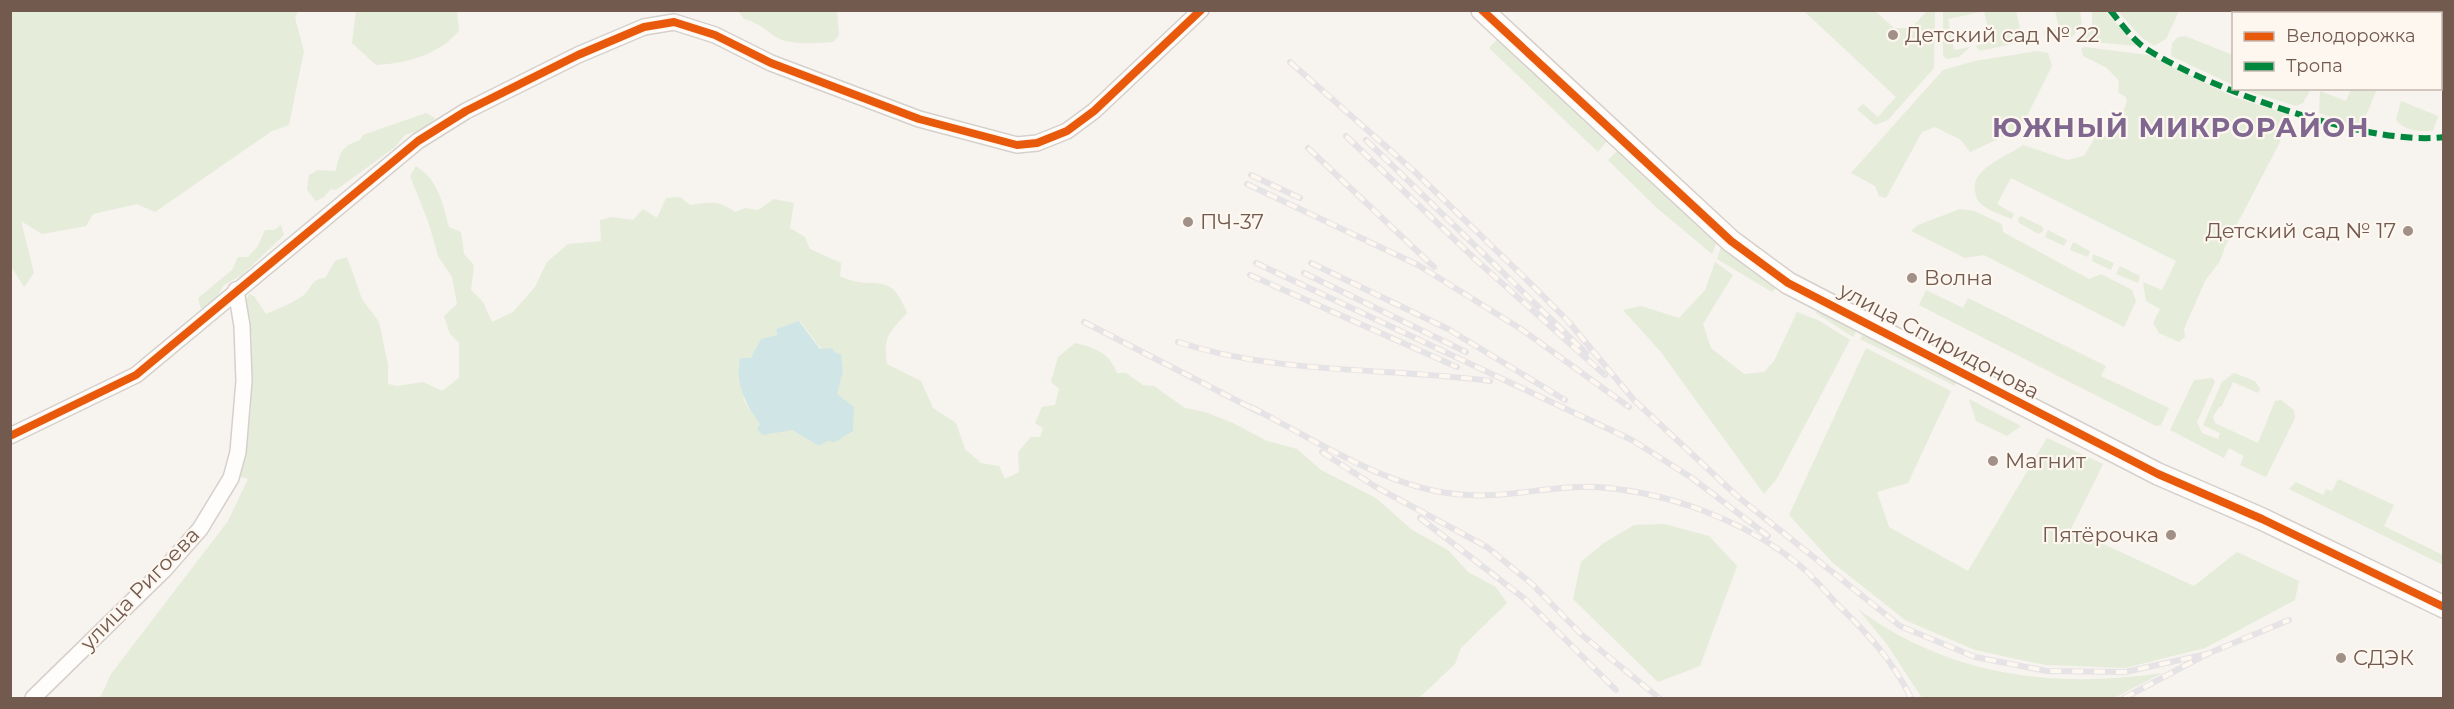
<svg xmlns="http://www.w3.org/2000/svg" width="2454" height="709" font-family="Montserrat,sans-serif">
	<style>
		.green { fill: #e5ecda; fill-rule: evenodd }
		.water { fill: #d0e6e6 }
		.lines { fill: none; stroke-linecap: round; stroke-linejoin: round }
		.street-casing { stroke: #d6d0cc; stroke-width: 18 }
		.secondary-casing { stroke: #d6cfca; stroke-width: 24 }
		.street { stroke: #fefdfc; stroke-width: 15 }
		.secondary { stroke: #fefdfc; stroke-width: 21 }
		.rail-casing { stroke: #e5e3e5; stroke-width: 6 }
		.rail { stroke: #fdf7f0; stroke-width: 4; stroke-dasharray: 11; stroke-linecap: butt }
		.quiet { stroke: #00873e; stroke-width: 6; stroke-dasharray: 12 6; stroke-linecap: butt }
		.cycleway-casing { stroke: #fdf7f0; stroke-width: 11 }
		.cycleway { stroke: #e8590c; stroke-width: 8 }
		.poi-dot { fill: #a19087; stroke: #fdf7f0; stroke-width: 2 }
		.labels { text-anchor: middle; stroke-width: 4.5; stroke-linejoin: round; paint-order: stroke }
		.poi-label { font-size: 21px; fill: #735a4f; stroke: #fdf7f0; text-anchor: start }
		.street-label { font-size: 21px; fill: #735a4f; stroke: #fdf7f0 }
		.district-label { font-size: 27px; font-weight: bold; letter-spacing: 1.5px; fill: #7f678f; stroke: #fdf7f0 }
	</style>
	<rect width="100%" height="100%" fill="#f7f3ee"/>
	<!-- green -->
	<g class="green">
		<polygon points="10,11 298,11 295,18 304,51 289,125 272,131 155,212 137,204 93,214 86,226 42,234 21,221 34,273 24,287 12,268"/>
		<path d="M 356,11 L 457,11 L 459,31 C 438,55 408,63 376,65 L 352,43 Z"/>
		<path d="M 738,11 L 837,11 L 839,35 L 833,42 C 817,43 791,46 776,37 C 765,30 758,22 744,19 Z"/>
		<polygon points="1804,11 1875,11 1894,28 1911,28 1927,11 1935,11 1934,68 1888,120 1875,125 1857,109 1863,104 1878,117 1896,97"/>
		<polygon points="1943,11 2016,11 2022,35 2037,32 2038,38 1980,51 1975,46 1991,42 1984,11 1948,19 1954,50 1970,47 1959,57 1947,59 1943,56"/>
		<polygon points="2055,11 2080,11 2082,26 2072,37 2046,40 2044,31 2059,28"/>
		<polygon points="2092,11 2105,11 2137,46 2082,41 2092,25"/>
		<polygon points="2118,11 2179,11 2166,39 2154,46 2140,36"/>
		<polygon points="1503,33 1611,136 1598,152 1489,48"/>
		<polygon points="2185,36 2233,55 2233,85 2171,56 2172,43 2178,37"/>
		<path d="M 2085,47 L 2148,55 L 2234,97 L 2290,115 L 2279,144 L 2225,247 L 2220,261 L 2205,281 L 2184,329 L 2185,337 L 2179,342 L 2159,333 L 2153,323 L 2160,309 L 2146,301 L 2143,282 L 2162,290 L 2176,261 L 2011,178 L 1997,204 L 2014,214 L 2012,219 C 2002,215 1989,211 1981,204 C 1977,201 1976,196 1975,191 C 1970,169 2008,156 2023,145 L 2067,160 L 2084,156 L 2096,136 L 2112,136 L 2127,102 L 2126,97 L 2118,92 L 2119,81 L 2107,68 L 2083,56 L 2081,48 Z"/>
		<polygon points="2037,51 2048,53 2052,66 2024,122 2015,131 1970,152 1961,140 1935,127 1922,132 1886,198 1879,196 1875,186 1851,173 1943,70 1975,61"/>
		<polygon points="2241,89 2311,88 2311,89 2303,103 2296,106"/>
		<polygon points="2351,89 2377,89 2362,125 2354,126 2319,113 2320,91 2346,101"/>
		<path d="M 2401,101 L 2438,116 L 2433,131 C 2418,131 2406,132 2396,120 Z"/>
		<path d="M 426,113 L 435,118 L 428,127 L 405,135 L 395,147 L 336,190 L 331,189 L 324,197 L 316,201 L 307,190 L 309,175 L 318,170 L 336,171 C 339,153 342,146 360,140 L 363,135 Z"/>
		<polygon points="1620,148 1719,237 1712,254 1657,208 1608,160"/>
		<path d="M 416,166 C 439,181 442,202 449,227 L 461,232 L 464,254 L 474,265 L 471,290 L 483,302 L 492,322 L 513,312 L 535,287 L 547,262 L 568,244 L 601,241 L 600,220 L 612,217 L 633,220 L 643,209 L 657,218 L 666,198 L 680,197 L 690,205 C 709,202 719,200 735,212 L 745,208 L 758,210 L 774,199 L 794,203 L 790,228 L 805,237 L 810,249 L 841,263 L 840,276 C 874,293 890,267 907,313 C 889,333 883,336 887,364 L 921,381 L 933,408 L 956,423 L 965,449 L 981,463 L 999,466 L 1005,479 L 1019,472 L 1018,452 L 1031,437 L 1040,437 L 1043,428 L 1035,423 L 1042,407 L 1055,405 L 1059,389 L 1051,382 L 1058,357 L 1075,343 C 1095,348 1109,352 1117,373 L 1126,373 L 1143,385 L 1154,386 L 1185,408 L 1205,412 L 1233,423 L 1267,441 L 1297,449 L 1321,470 L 1376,498 L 1412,530 L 1448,550 L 1468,572 L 1496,587 L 1507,603 L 1461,648 L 1455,664 L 1419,698 L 100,698 L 111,674 L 228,521 L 248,479 L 238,476 L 251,410 L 252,338 L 245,304 L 249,294 L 254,296 L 266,314 C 278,309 290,304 301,297 C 312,291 309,279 325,278 L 335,261 L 347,257 L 362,299 L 379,322 L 388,364 L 388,384 L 397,386 L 423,382 L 442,391 L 459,378 L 459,342 L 450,334 L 444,316 L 457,304 L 452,277 L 438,256 L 429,224 L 410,176 ZM 800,321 L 821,349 L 835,353 L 843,372 L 819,446 L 792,430 L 773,432 L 761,424 L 744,401 L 740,358 L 751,358 L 777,335 L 776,329 Z"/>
		<polygon points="1960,209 1974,211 2002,224 2003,232 2089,279 2101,274 2132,290 2136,301 2124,327 1984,255 1965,258 1911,231 1918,225"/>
		<polygon points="2021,216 2043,227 2043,231 2039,234 2019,223 2018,219"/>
		<polygon points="281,225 284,235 242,275 224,285 215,300 201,309 198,298 232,270 238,257 248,257 258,246 265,230 274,230"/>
		<polygon points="2048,230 2067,240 2064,246 2045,237"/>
		<polygon points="1723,241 1779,285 1772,292 1717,259"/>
		<polygon points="2073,242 2090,251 2088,257 2070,250"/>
		<polygon points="2093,254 2114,263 2111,270 2092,261"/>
		<polygon points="1715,262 1733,275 1703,324 1711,348 1744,374 1764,372 1774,361 1797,312 1818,320 1850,340 1776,480 1764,494 1660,351 1623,310 1641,306 1679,318 1705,290"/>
		<polygon points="2120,266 2140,276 2138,283 2116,274"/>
		<polygon points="1926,290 1963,308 1968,298 2106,366 2101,376 2169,408 2161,425 2156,426 1919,305"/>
		<polygon points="1823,299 1863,319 1853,337 1816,313"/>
		<polygon points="1868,323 1962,369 1955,386 1860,339"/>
		<polygon points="1866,348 1951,391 1908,483 1877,492 1889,527 1968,571 2047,438 2103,464 2071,529 2194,586 2237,552 2299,581 2295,600 2205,648 2125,668 2045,665 1975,650 1905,620 1832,562 1789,515"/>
		<polygon points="2234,373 2255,381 2260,389 2258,393 2233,382 2221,407 2219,407 2213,417 2215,423 2258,443 2275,401 2281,400 2294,410 2295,418 2266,477 2240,465 2244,456 2229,448 2224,458 2170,430 2194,380 2213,378 2215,382 2197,422 2202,433 2218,439 2220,433 2203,425 2222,382"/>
		<polygon points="1969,399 2021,426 2007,436 1976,421"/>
		<polygon points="2338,479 2394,505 2384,526 2443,555 2443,565 2289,489 2296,482 2323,495 2326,489 2332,491"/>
		<polygon points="1664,524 1709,536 1737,566 1700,666 1658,682 1573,599 1581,562 1604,543 1634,525"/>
		<path d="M 1858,609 C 1949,676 2052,689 2162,673 L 2114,698 L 1922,698 L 1886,643 Z"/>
	</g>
	<!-- water -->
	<path class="water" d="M 799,321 L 820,349 L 832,348 L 835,353 L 841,354 L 843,372 L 837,394 L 854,407 L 853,431 L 835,442 L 827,441 L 819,446 L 792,430 L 763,435 L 757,429 L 760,424 C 745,404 735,384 740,358 L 751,358 L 761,339 L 777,335 L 776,329 Z"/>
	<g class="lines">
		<!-- street casing -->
		<g class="street-casing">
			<g id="street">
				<polyline points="10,436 136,375 418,141 466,111 578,55 644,27 674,22 715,35 771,63 919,119 1017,145 1037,143 1067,131 1094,111 1201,10"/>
				<polyline points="33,698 164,570 200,529 231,478 238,452 244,381 242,326 236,290"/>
			</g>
		</g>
		<!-- secondary casing -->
		<g class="secondary-casing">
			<polyline id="secondary" points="1482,10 1731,241 1788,283 2158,474 2262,519 2444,607"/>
		</g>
		<!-- street -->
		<use href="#street" class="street"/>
		<!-- secondary -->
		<use href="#secondary" class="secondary"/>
		<!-- rail casing -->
		<g class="rail-casing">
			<g id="rail">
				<polyline points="1290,62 1415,172 1530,283 1567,320 1634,400 1737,496 1900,626 1975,657 2047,671 2125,672 2207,654"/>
				<polyline points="1346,136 1475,259 1605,375"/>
				<polyline points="1366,140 1586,353"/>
				<polyline points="1308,148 1434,267"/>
				<polyline points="1251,175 1300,198"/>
				<polyline points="1247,184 1418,265 1521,329 1629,407"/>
				<polyline points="1256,263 1632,440 1692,478 1768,536"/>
				<polyline points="1311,263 1448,329 1565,400"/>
				<polyline points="1304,273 1466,352"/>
				<polyline points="1250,275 1457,367"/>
				<polyline points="1084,322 1259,412"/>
				<path d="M 1178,342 C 1279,375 1386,367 1490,381"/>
				<path d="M 1251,407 C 1315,440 1383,486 1455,494 C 1502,500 1549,485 1596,487 C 1665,491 1744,520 1798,564 C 1812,575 1824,590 1836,603 C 1868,634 1891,658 1911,698"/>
				<polyline points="1322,452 1376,487 1487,547 1532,584 1582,635 1659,698"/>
				<polyline points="1420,518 1525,599 1616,690"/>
				<polyline points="2124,698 2207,654 2289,620"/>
			</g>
		</g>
		<!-- rail -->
		<use href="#rail" class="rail"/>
		<!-- quiet -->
		<path class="quiet" d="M 2110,10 C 2121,23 2133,41 2148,50 C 2212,90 2370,147 2444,137"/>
		<!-- cycleway casing -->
		<g class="cycleway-casing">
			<g id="cycleway">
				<polyline points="1482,10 1731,241 1788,283 2158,474 2262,519 2444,607"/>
				<polyline points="10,436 136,375 418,141 466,111 578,55 644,27 674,22 715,35 771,63 919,119 1017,145 1037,143 1067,131 1094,111 1201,10"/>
			</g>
		</g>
		<!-- cycleway -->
		<use href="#cycleway" class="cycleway"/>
	</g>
	<!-- markers -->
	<g class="poi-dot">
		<circle cx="1893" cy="35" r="6"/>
		<circle cx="1188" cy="222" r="6"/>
		<circle cx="2408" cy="231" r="6"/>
		<circle cx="1912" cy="278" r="6"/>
		<circle cx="1993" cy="461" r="6"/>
		<circle cx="2171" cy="535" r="6"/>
		<circle cx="2341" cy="658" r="6"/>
	</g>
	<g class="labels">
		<!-- poi labels -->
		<g class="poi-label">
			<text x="1905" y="42">Детский сад № 22</text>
			<text x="1200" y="229">ПЧ-37</text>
			<text x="2396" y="238" text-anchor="end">Детский сад № 17</text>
			<text x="1924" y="285">Волна</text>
			<text x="2005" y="468">Магнит</text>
			<text x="2159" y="542" text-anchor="end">Пятёрочка</text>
			<text x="2353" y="665">СДЭК</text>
		</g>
		<!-- street labels -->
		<g class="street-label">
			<text transform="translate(1939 341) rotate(28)" y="7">улица Спиридонова</text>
			<text transform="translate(140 589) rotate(-46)" y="7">улица Ригоева</text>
		</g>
		<!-- district labels -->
		<g class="district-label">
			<text x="2181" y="137">ЮЖНЫЙ МИКРОРАЙОН</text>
		</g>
	</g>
	<!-- border -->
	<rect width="2454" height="709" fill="none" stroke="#735a4f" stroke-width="24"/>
	<!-- legend -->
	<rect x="2232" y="12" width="210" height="78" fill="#fdf7f0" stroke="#c6b8b0" stroke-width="1.5"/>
	<rect x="2244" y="32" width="30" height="9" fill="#e8590c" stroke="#c6b8b0" stroke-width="1.5"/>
	<text x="2286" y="42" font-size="18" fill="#735a4f">Велодорожка</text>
	<rect x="2244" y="62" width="30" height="9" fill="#00873e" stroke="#c6b8b0" stroke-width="1.5"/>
	<text x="2286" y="72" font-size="18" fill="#735a4f">Тропа</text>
</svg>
